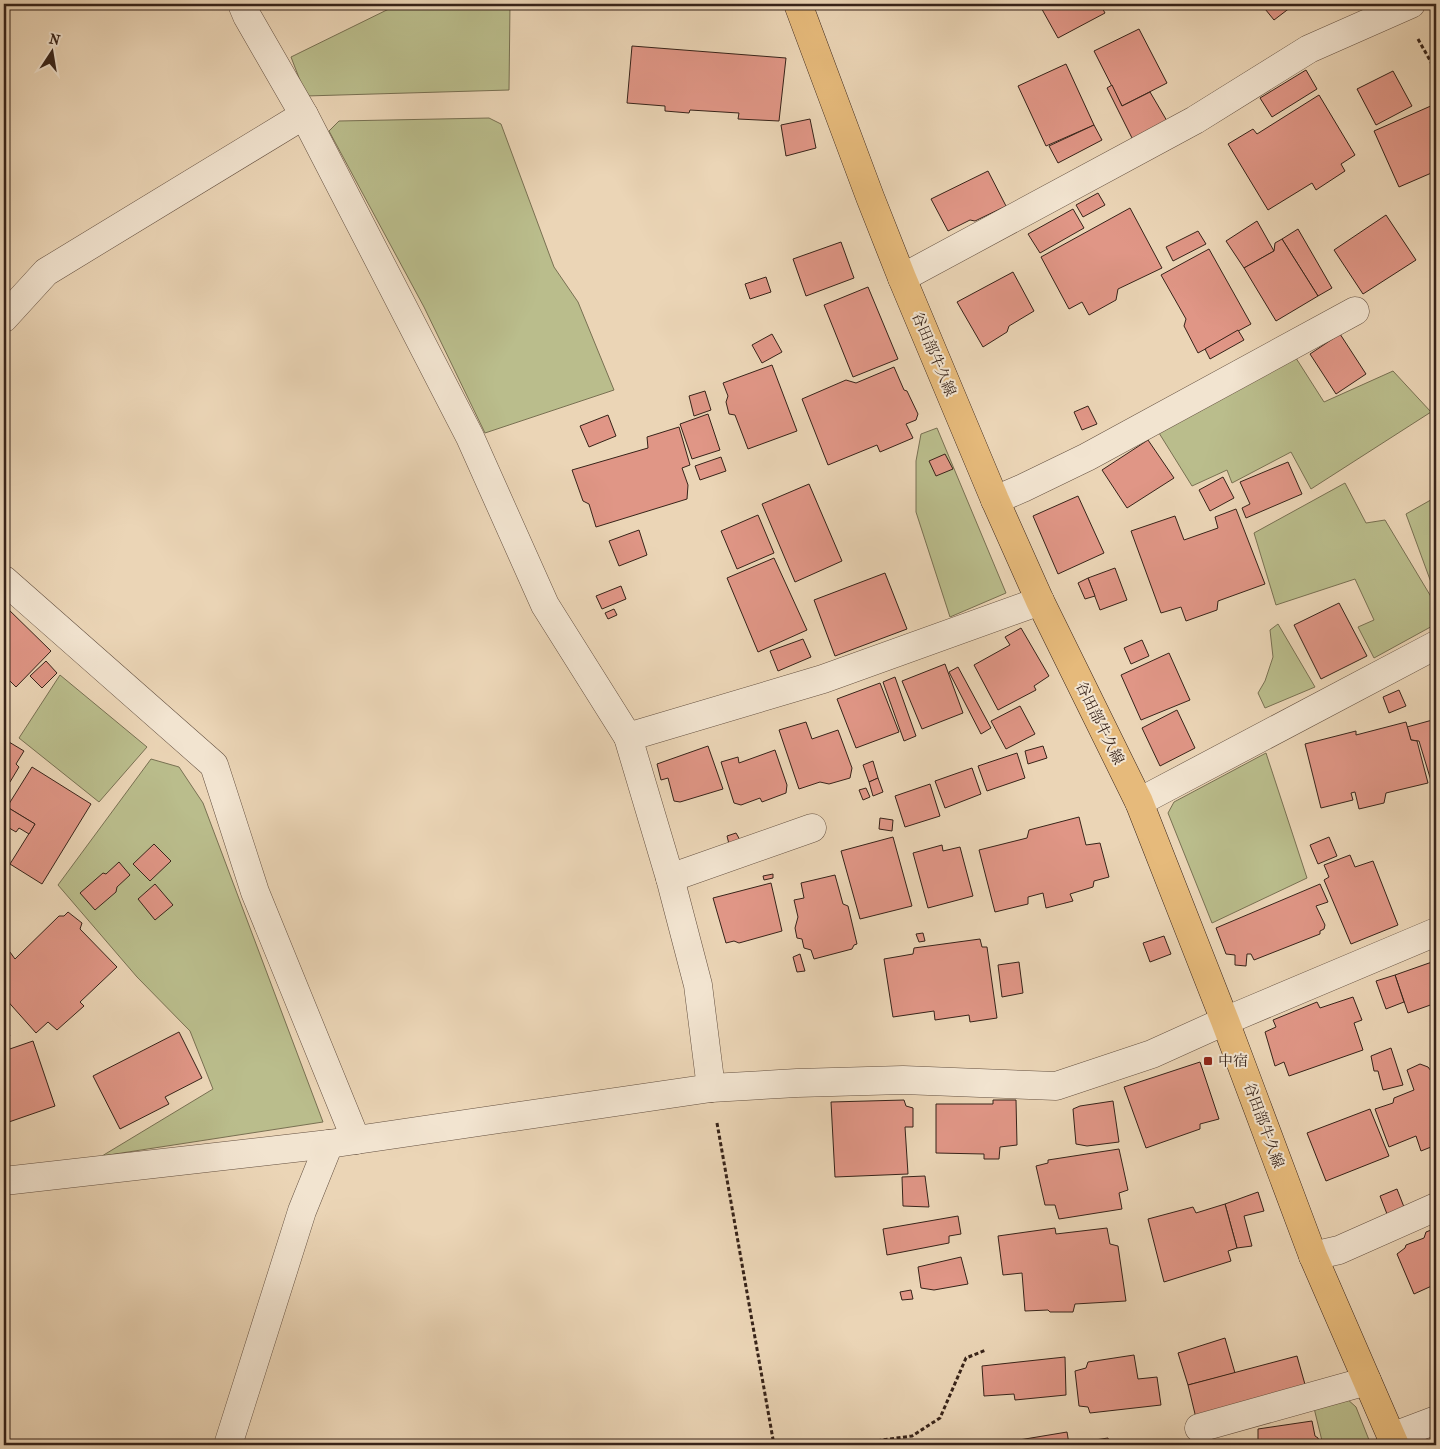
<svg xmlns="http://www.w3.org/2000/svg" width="1440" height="1449" font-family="'IM FELL French Canon','Noto Serif JP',serif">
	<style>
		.green { fill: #babd8c; stroke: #787052 }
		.building { fill: #e09686; stroke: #372319 }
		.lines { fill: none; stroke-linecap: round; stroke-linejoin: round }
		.minor-casing { stroke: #645040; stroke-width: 29 }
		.major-casing { stroke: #372319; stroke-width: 29 }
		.path { stroke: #372319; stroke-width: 3; stroke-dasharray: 4 2.5; stroke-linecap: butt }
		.minor { stroke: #f2e4d0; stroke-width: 28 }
		.major { stroke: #e6ba7b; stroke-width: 28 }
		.poi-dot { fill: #8f2418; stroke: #f2e4d0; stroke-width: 2 }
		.labels { text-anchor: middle; stroke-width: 4; stroke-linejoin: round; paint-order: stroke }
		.street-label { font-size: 15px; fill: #372319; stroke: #f2e4d0 }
		.poi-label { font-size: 15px; fill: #372319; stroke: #f2e4d0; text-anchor: start }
	</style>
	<rect width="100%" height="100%" fill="#ebd5b6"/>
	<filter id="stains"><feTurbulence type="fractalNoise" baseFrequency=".004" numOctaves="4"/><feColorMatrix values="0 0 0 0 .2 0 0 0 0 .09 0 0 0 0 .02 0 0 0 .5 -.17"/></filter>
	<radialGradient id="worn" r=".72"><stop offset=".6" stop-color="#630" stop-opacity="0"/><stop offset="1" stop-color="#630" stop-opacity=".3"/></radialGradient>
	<!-- green -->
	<g class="green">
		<polygon points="399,4 510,4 509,90 306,96 291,57"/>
		<polygon points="489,118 501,124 554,267 578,302 614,390 485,433 424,307 329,131 339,121"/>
		<polygon points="1294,355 1324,402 1393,371 1431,412 1311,489 1291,452 1232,483 1227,470 1192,486 1159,433"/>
		<polygon points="937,428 1006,593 950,617 916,512 916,461 921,434"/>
		<polygon points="1345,483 1366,523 1385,520 1436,605 1436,624 1374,658 1358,627 1374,620 1355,579 1276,605 1254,533"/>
		<polygon points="1436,497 1436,596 1406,514"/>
		<polygon points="1278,624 1315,687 1265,708 1258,693 1265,681 1273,657 1270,630"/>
		<polygon points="60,675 147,747 99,802 19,738"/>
		<polygon points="1266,753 1307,878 1212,923 1168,813 1174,802"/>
		<polygon points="151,759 179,767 203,803 323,1122 102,1156 213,1089 190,1031 137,977 58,885"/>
		<polygon points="1346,1398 1356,1407 1371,1445 1323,1445 1314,1408"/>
	</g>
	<!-- building -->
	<g class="building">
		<polygon points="1039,4 1100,4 1105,13 1058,38"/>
		<polygon points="1261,4 1295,4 1274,20"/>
		<polygon points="1139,29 1167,83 1122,106 1094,51"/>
		<polygon points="632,46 786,58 779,121 738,119 739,113 690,110 689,113 665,111 665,106 627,103"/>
		<polygon points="1066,64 1094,125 1046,146 1018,86"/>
		<polygon points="1306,70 1317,89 1272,117 1260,98"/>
		<polygon points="1393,71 1412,106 1376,125 1357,89"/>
		<polygon points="1112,85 1122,106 1150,92 1167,121 1133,140 1107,88"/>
		<polygon points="1319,95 1355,155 1341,164 1345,171 1316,190 1312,183 1268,210 1228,144 1253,129 1257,134"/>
		<polygon points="1433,105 1436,111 1436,171 1399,187 1374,131"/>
		<polygon points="810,119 816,148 786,156 781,125"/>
		<polygon points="1094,125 1102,140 1058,163 1049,146"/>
		<polygon points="988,171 1006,206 975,221 970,220 948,231 931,199"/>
		<polygon points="1098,193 1105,205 1083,217 1076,205"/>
		<polygon points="1130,208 1162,268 1118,289 1116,300 1089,315 1082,302 1069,309 1041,257"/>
		<polygon points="1073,209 1084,228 1040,253 1028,234"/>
		<polygon points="1386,215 1416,260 1363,294 1334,250"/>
		<polygon points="1257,221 1274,251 1244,268 1226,241"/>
		<polygon points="1298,229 1332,288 1318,296 1282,239"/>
		<polygon points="1198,231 1206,244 1173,261 1166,247"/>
		<polygon points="1282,239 1318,296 1276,321 1244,268 1274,251 1275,243"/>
		<polygon points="841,242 854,278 806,296 793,259"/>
		<polygon points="1209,249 1251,324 1198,353 1184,326 1186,319 1161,275"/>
		<polygon points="1013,272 1034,311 1009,326 1007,332 983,347 957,302"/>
		<polygon points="766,277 771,292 750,299 745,284"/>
		<polygon points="868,287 898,359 853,377 824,305"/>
		<polygon points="1238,330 1244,340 1210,359 1205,349"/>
		<polygon points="772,334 782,352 762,363 752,345"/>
		<polygon points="1340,334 1366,374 1336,394 1310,354"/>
		<polygon points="772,365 797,431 748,449 735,415 729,414 726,402 728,396 723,383"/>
		<polygon points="894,367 904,390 907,391 918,414 916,420 906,424 913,438 880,452 877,445 828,465 802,399 846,380 856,383"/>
		<polygon points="705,391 711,410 694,416 689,396"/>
		<polygon points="1088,406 1097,424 1082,430 1074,412"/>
		<polygon points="708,414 720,450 692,459 680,424"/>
		<polygon points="608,415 616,436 589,447 580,426"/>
		<polygon points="679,427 690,465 682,468 688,485 687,499 596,527 589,504 583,501 572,470 648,448 647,437"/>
		<polygon points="1148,440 1174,478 1127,508 1102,470"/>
		<polygon points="945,454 953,469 936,476 929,461"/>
		<polygon points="721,457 726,471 700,480 695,466"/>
		<polygon points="1288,462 1302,494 1246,518 1242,508 1250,504 1240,482"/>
		<polygon points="1223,477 1234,498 1210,511 1199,490"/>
		<polygon points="809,484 842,561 795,582 762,504"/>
		<polygon points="1078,496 1104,553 1058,574 1033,516"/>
		<polygon points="1236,509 1265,584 1218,601 1217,610 1186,621 1181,607 1161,613 1131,531 1175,516 1184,540 1218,528 1215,517"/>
		<polygon points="758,515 774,553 737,569 721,531"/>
		<polygon points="639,530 647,555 619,566 609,541"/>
		<polygon points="774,558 807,630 758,652 727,578"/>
		<polygon points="1115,568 1127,600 1100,610 1088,578"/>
		<polygon points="885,573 907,629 835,656 814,600"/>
		<polygon points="1088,578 1095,596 1085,599 1078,583"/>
		<polygon points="621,586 626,599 602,609 596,596"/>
		<polygon points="1339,603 1367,656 1321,679 1294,625"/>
		<polygon points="5,606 51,651 16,687 4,675 4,608"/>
		<polygon points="614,609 617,615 608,619 605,613"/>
		<polygon points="1021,628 1049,676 1034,686 1036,690 998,710 974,665 1010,645 1005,637"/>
		<polygon points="803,639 811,657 778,671 770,651"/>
		<polygon points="1142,640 1149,656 1131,664 1124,648"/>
		<polygon points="1169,653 1190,700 1141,720 1121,675"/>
		<polygon points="46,661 57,673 42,688 30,676"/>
		<polygon points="945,664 963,713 922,729 902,681"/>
		<polygon points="958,667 991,728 981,734 949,672"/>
		<polygon points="895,677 916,736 904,741 883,682"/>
		<polygon points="880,683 899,732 856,748 837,699"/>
		<polygon points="1399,690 1406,706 1389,713 1383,697"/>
		<polygon points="1020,706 1035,734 1006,749 991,721"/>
		<polygon points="1177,710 1195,748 1160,766 1142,728"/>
		<polygon points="1436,719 1436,794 1435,794 1419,741 1411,740 1407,727"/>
		<polygon points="806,722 812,739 838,730 852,768 850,778 829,784 820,782 799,789 779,730"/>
		<polygon points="1406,722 1411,740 1417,741 1428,783 1386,793 1384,803 1359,809 1355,792 1351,793 1353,800 1321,808 1305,744 1356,731 1356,735"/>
		<polygon points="4,739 24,751 16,764 19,767 10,782 6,779 4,782"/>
		<polygon points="708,746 723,789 680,802 674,801 668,778 661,780 657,764"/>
		<polygon points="1043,746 1047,758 1028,764 1025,751"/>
		<polygon points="775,750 787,785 786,793 762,802 760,798 741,805 734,803 721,762 738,757 739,763"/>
		<polygon points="1017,753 1025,778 987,791 978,766"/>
		<polygon points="873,761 878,778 869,782 863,765"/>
		<polygon points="32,767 91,804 42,884 10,864 35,824 7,807"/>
		<polygon points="972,768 981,794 945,808 935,781"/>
		<polygon points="878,778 883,792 873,796 869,782"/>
		<polygon points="930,784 940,816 905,827 895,796"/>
		<polygon points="866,788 870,797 863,800 859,790"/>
		<polygon points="7,807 35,824 29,834 19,828 16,832 4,825 4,813"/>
		<polygon points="1079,817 1086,845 1100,843 1109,877 1094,881 1093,887 1070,894 1073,901 1046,908 1043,893 1028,897 1028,904 995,912 979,850 1027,838 1029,830"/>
		<polygon points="880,818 893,820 892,831 879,829"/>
		<polygon points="736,833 740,840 729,844 727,836"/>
		<polygon points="893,837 912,906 860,919 841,851"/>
		<polygon points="1329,837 1337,856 1318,864 1310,845"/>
		<polygon points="154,844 171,861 150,881 133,864"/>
		<polygon points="942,845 943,851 960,847 973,896 928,908 913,853"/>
		<polygon points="1350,855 1355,867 1373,861 1398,925 1351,944 1324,880 1329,877 1324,865"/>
		<polygon points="119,862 130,875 117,887 116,892 95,910 80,893 103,873 106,874"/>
		<polygon points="773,874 773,878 764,880 763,876"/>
		<polygon points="835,875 843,904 848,906 857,944 854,945 852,949 814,959 811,950 804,948 802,939 797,938 795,928 798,917 794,900 804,898 801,883"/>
		<polygon points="771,883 782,931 739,943 734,941 726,943 713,898"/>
		<polygon points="155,884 173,905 155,920 138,899"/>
		<polygon points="1320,884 1328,902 1316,906 1325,925 1324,929 1320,931 1320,934 1254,960 1251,954 1247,954 1246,966 1235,965 1235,955 1226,954 1216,928"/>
		<polygon points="68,912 82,923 80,929 117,967 80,1002 84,1006 57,1030 48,1022 36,1033 4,997 4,951 7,948 15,959 59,916 64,916"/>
		<polygon points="923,933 925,941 919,942 916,934"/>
		<polygon points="1164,936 1171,954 1150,962 1143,943"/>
		<polygon points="980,939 982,947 987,947 997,1018 970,1022 969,1015 935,1020 934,1011 893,1017 884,959 913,954 914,948"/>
		<polygon points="800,954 805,971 797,972 793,957"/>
		<polygon points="1019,962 1023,993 1002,997 998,965"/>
		<polygon points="1432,962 1436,974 1436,1003 1408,1013 1395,975"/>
		<polygon points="1395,975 1404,1002 1386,1009 1376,981"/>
		<polygon points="1353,997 1362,1020 1354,1023 1363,1050 1289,1076 1284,1062 1275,1066 1265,1032 1276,1027 1273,1020 1317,1002 1320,1008"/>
		<polygon points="4,1027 10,1036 4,1041"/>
		<polygon points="179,1032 202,1078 165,1097 169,1104 120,1129 93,1076"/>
		<polygon points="33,1041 55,1106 6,1123 4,1118 4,1051"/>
		<polygon points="1391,1048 1403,1085 1383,1090 1378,1071 1374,1071 1371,1056"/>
		<polygon points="1200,1062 1219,1119 1200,1124 1200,1129 1146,1148 1124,1087"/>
		<polygon points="1420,1064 1428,1067 1431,1071 1436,1069 1436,1145 1421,1151 1416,1136 1389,1147 1375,1109 1393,1103 1394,1098 1414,1090 1407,1070"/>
		<polygon points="904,1100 906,1106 913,1108 913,1127 905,1127 908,1174 835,1177 831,1102"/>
		<polygon points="993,1100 1016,1100 1017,1145 1000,1147 999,1159 984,1159 984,1154 936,1153 936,1104 993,1104"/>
		<polygon points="1113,1101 1119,1142 1087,1146 1076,1144 1073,1109 1080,1106"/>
		<polygon points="1370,1109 1389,1156 1326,1181 1307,1133"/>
		<polygon points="1119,1149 1128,1190 1119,1193 1122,1209 1059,1219 1055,1205 1045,1205 1036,1166 1048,1163 1048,1160"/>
		<polygon points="925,1176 929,1207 903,1206 902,1177"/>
		<polygon points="1397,1189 1404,1207 1387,1214 1380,1196"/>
		<polygon points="1258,1192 1264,1211 1244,1216 1252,1246 1237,1248 1225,1204"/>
		<polygon points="1225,1204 1237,1248 1228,1251 1231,1261 1164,1282 1148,1219 1193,1207 1196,1213"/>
		<polygon points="958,1216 961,1234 949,1236 949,1243 887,1255 883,1229"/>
		<polygon points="1055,1228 1056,1234 1107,1228 1110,1244 1118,1246 1126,1301 1075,1304 1073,1312 1050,1312 1048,1310 1025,1311 1022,1273 1003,1275 998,1236"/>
		<polygon points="1436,1228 1436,1284 1414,1294 1397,1254 1405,1248 1406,1245 1424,1238 1426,1232"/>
		<polygon points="961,1257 968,1284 934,1290 921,1288 918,1267"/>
		<polygon points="911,1290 913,1299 902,1300 900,1292"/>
		<polygon points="1225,1338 1235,1373 1188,1385 1178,1353"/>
		<polygon points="1134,1355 1138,1379 1157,1377 1161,1405 1090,1413 1088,1407 1079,1406 1075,1371 1086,1368 1088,1362"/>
		<polygon points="1297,1356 1306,1388 1196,1418 1188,1385"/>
		<polygon points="1065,1357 1066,1395 1015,1400 1014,1394 984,1396 982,1366"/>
		<polygon points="1312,1421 1315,1436 1318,1438 1320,1445 1256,1445 1258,1445 1258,1429"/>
		<polygon points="1067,1432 1069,1444 1108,1438 1110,1445 1020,1445 1019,1440"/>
		<polygon points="1230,1440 1231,1445 1204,1445"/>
		<polygon points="1188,1441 1188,1445 1160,1445"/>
	</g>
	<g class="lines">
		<!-- minor casing -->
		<g class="minor-casing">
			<g id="minor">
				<polyline points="242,4 247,16 304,115 470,437 545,605 628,737 670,878 698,985 711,1088"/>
				<polyline points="902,278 1195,120 1309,49 1411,4"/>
				<polyline points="4,318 46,272 304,115"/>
				<polyline points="995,500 1023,488 1087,457 1355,311"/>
				<polyline points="4,580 214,765 255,892 356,1140"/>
				<polyline points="628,737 823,679 1040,601"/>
				<polyline points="1139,802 1436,645"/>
				<polyline points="670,878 812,828"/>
				<polyline points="4,1181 329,1144 711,1088 797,1083 903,1080 1056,1086 1152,1054 1225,1021 1436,932"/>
				<polyline points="1313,1256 1339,1250 1436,1207"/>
				<polyline points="1199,1428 1367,1381"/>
				<polyline points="1391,1437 1436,1420"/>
				<polyline points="228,1445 302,1211 329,1144"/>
			</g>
		</g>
		<!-- major casing -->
		<g class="major-casing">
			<polyline id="major" points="798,4 870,197 902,278 995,500 1040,601 1139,802 1225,1021 1313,1256 1395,1445"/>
		</g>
		<!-- path -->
		<g class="path">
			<polyline points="1418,39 1436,71"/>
			<polyline points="717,1123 774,1445"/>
			<polyline points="845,1445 912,1436 940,1418 966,1358 986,1350"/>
		</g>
		<!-- minor -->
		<use href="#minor" class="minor"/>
		<!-- major -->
		<use href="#major" class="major"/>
	</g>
	<!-- markers -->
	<rect class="poi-dot" x="1203" y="1056" width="10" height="10" rx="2.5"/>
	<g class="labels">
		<!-- street labels -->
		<g class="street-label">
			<text transform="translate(934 354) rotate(67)" y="5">谷田部牛久線</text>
			<text transform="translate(1100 723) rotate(64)" y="5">谷田部牛久線</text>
			<text transform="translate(1264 1125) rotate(70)" y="5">谷田部牛久線</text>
		</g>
		<!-- poi labels -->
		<g class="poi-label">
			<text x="1218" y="1066">中宿</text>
		</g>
	</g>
	<!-- margin -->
	<rect width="1440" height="1449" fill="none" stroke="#ebd5b6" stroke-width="20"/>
	<rect x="5" y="5" width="1430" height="1439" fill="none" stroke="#372319" stroke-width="2.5"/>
	<rect x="10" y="10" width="1420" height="1429" fill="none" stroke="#372319"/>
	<!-- north arrow -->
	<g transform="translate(52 52) rotate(12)" stroke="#f2e4d0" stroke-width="4" paint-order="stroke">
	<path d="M0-4L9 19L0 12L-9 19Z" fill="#372319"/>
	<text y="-8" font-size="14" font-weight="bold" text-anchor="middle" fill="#372319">N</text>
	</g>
	<rect width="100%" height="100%" filter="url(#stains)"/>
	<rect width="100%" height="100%" fill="url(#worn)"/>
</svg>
